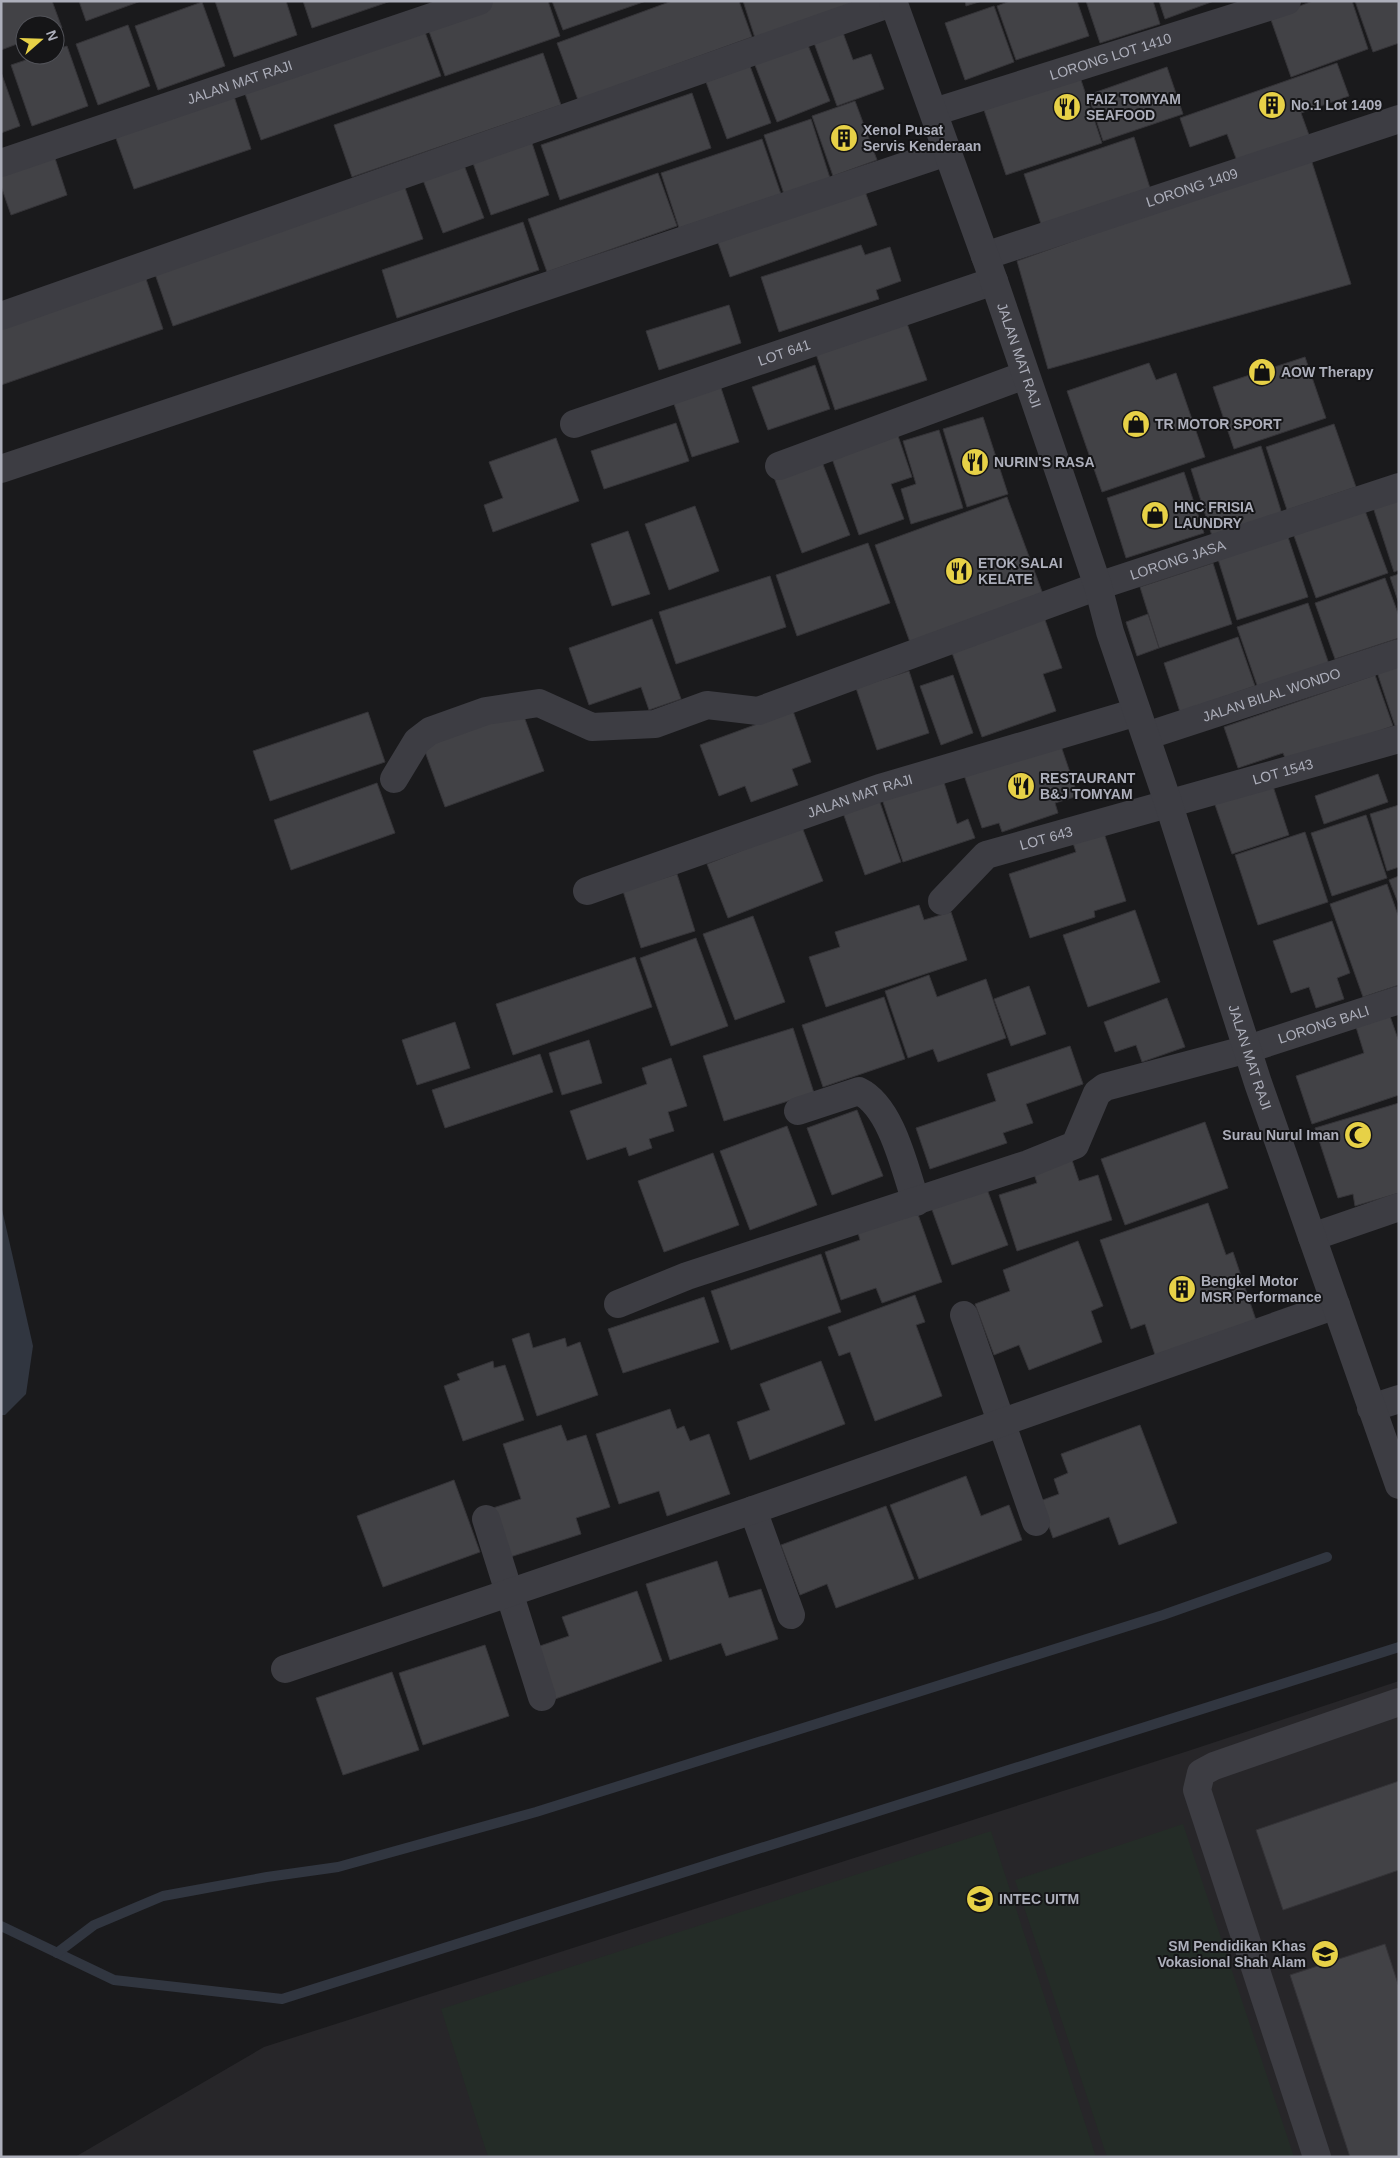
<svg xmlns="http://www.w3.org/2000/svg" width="1400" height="2158" font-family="Arial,sans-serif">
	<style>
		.built { fill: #272629 }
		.green { fill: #242c27 }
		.water { fill: #313640 }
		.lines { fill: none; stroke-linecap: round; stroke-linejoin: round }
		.stream { stroke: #313640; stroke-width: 10 }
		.building { fill: #424246; stroke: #353438 }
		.minor { stroke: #3d3d43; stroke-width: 28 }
		.tertiary { stroke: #3d3d43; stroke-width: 28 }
		.labels { text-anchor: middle; stroke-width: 4; stroke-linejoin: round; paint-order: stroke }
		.street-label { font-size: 14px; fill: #adafbb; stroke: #151517 }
		.poi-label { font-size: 14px; font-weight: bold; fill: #adafbb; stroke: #151517; text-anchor: start }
	</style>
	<rect width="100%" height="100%" fill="#1a1a1c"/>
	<!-- built -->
	<polygon class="built" points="1399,1681 1399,2157 75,2157 264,2047 1188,1751"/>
	<!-- green -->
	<g class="green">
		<polygon points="1183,1824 1294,2157 1107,2157 1015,1880"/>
		<polygon points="991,1831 1096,2157 488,2157 441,2009"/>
	</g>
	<!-- water -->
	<polygon class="water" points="1,1205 33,1346 26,1394 5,1415 1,1415"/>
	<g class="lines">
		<!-- stream -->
		<g class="stream">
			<polyline points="1,1926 114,1980 282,1999 1399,1647"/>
			<polyline points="57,1953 94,1925 163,1896 267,1877 338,1867 536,1812 1163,1615 1327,1557"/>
		</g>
	</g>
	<!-- building -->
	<g class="building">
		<polygon points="1,1 52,1 62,28 55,30 55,25 25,25 25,41 1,50"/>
		<polygon points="79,1 141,1 86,21"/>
		<polygon points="215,1 286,1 297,35 234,57"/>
		<polygon points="303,1 391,1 312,28"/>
		<polygon points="487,1 548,1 560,36 445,76 426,23"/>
		<polygon points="552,1 646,1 563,30"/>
		<polygon points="672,1 739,1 752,37 578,100 557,43"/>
		<polygon points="743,1 851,1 852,4 755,38"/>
		<polygon points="965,1 982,1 966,6"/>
		<polygon points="1010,1 1077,1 1089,36 1016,60 997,6"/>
		<polygon points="1086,1 1153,1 1160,24 1100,43"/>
		<polygon points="1159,1 1214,1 1165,19"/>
		<polygon points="1313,1 1352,1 1368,49 1291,77 1270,17"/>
		<polygon points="1355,1 1399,1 1399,43 1373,52"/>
		<polygon points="202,2 225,66 158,90 135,26"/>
		<polygon points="994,6 1014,62 965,80 945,23"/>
		<polygon points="421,21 441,76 261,140 242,85"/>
		<polygon points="128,25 150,86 98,105 76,44"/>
		<polygon points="842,30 853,60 871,54 884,89 837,106 813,40"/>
		<polygon points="806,40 830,101 777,122 753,60"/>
		<polygon points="67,46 88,106 32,126 11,65 41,55 55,55 55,50"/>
		<polygon points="543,53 561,105 352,177 334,125"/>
		<polygon points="1337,63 1349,96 1301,113 1309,135 1237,161 1227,134 1190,147 1180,118"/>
		<polygon points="750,66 771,123 727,139 706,82"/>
		<polygon points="1167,67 1183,114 1103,141 1088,95"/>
		<polygon points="1,72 20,126 1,133"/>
		<polygon points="1080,77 1102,143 1006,175 984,110"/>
		<polygon points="232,90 251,149 134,189 113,130"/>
		<polygon points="692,93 711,148 560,200 541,145"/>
		<polygon points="855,101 877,160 833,176 812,116"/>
		<polygon points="811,119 830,178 784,194 764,135"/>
		<polygon points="1134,137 1150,188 1041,224 1024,174"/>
		<polygon points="762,139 781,194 679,228 661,173"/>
		<polygon points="532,143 549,195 491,215 473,163"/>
		<polygon points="52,149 67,195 11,215 1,186 1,166"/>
		<polygon points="1310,156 1351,284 1048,369 1017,261"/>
		<polygon points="464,165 484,218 443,233 423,180"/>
		<polygon points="658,173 677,226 547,272 528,219"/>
		<polygon points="862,183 877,225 730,277 715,234"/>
		<polygon points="404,185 423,239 173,326 154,271"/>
		<polygon points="523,222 539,270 397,318 382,270"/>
		<polygon points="861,245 865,255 890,247 901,281 876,290 879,299 779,332 761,277"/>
		<polygon points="145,276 163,329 1,385 1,326"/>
		<polygon points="729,305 741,343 659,370 646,331"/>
		<polygon points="904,315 927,380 835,410 813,345"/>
		<polygon points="1305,357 1326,418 1234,449 1213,387"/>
		<polygon points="1149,363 1156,380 1176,373 1205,457 1102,492 1067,391"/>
		<polygon points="815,365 830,409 768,430 752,387"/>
		<polygon points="719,382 739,442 692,457 672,398"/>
		<polygon points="983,417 1008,494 967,507 943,429"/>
		<polygon points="676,423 689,461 604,489 591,451"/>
		<polygon points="1334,424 1356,487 1287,510 1266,447"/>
		<polygon points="895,427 912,477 891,484 904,519 859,535 829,450"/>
		<polygon points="939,430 963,508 911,524 901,489 916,484 903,441"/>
		<polygon points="556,438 579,501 493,532 484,505 503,498 489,462"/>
		<polygon points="1261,446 1282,514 1212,536 1191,469"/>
		<polygon points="819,454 850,535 802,553 772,472"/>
		<polygon points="1184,472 1204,533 1126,558 1107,498"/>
		<polygon points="1007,497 1044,597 911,645 875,545"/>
		<polygon points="1399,499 1399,570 1394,572 1373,507"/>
		<polygon points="695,506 719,571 669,590 645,524"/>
		<polygon points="1364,508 1388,573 1316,598 1293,533"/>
		<polygon points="628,531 650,594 612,606 591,544"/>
		<polygon points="1287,534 1308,597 1237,620 1217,556"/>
		<polygon points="868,543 890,603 797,636 776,575"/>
		<polygon points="1213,563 1232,624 1159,648 1140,587"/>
		<polygon points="1399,574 1399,604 1390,577"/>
		<polygon points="770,576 786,627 676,664 659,612"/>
		<polygon points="1385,578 1399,616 1399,638 1335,659 1315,603"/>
		<polygon points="1308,603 1331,670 1260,694 1237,627"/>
		<polygon points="1148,614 1159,648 1137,656 1126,622"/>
		<polygon points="1044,617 1062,668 1043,674 1056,711 982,737 951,650"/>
		<polygon points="652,619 681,699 649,710 641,687 589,705 569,648"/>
		<polygon points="1238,637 1255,686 1180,712 1164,663"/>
		<polygon points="1399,665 1399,735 1398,735 1377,672"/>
		<polygon points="909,671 929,733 877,750 856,688"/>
		<polygon points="953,675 973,733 941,745 920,686"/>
		<polygon points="1375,675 1393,726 1287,763 1283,753 1238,768 1224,727"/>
		<polygon points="522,711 544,771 445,807 423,746"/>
		<polygon points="793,711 811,762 792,769 798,785 751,802 745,786 719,796 700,745"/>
		<polygon points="368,712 385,762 270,801 253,751"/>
		<polygon points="1060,743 1078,796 1055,803 1058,813 1002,832 999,823 982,828 964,775"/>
		<polygon points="941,773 957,824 968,819 975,838 903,862 880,793"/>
		<polygon points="1378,774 1388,802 1324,824 1315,796"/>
		<polygon points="1270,777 1289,835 1232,854 1212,796"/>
		<polygon points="377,783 395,833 291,870 274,820"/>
		<polygon points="877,794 901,862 865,875 841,807"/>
		<polygon points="1399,805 1399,867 1387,871 1370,814"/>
		<polygon points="1366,815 1387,878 1332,896 1311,833"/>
		<polygon points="802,827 823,881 728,918 707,864"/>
		<polygon points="1103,830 1126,901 1094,911 1095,917 1030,938 1009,874 1076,852 1072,840"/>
		<polygon points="1305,832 1328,902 1258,925 1235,855"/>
		<polygon points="677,874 695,931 641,948 623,891"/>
		<polygon points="1399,876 1399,905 1389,880"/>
		<polygon points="1387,884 1399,918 1399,985 1363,997 1330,904"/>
		<polygon points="919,905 924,920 951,912 967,960 826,1007 809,957 840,947 835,932"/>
		<polygon points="1135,910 1160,982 1088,1007 1063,935"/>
		<polygon points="753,916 785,1002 735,1020 703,934"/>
		<polygon points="1332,921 1350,973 1337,978 1344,999 1316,1008 1309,987 1291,993 1273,941"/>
		<polygon points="696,938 728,1026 671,1046 640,958"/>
		<polygon points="635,957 652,1007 513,1055 496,1004"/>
		<polygon points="929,975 937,997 986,979 1006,1038 938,1062 933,1049 908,1058 885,991"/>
		<polygon points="1029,986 1046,1034 1011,1046 994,999"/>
		<polygon points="884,997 905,1059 823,1087 802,1025"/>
		<polygon points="1167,998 1185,1047 1142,1062 1136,1045 1115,1052 1104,1022"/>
		<polygon points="1390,1016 1399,1042 1399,1095 1312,1124 1296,1076 1364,1053 1356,1027"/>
		<polygon points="455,1022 470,1068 417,1085 402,1040"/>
		<polygon points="793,1028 814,1093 724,1121 703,1056"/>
		<polygon points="589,1040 602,1083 562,1095 549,1053"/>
		<polygon points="1070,1046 1083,1084 1026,1104 1033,1123 1003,1133 1007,1143 930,1169 916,1128 996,1101 987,1074"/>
		<polygon points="540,1054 553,1092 445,1128 432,1090"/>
		<polygon points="671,1058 687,1106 668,1112 674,1131 649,1139 652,1148 629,1156 626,1147 587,1160 570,1111 647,1084 642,1068"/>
		<polygon points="1399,1103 1399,1193 1355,1206 1353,1194 1338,1198 1315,1128"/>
		<polygon points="857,1110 883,1176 832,1195 807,1128"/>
		<polygon points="1205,1122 1228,1188 1125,1225 1101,1159"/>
		<polygon points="787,1126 817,1205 750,1230 720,1151"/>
		<polygon points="713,1153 739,1225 664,1252 638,1181"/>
		<polygon points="1070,1154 1079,1181 1098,1175 1112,1220 1017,1251 999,1195 1037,1183 1033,1171"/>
		<polygon points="985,1184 1008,1245 952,1265 930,1204"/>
		<polygon points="1208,1203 1226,1255 1233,1252 1258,1326 1157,1361 1145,1324 1131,1329 1100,1240"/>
		<polygon points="915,1206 942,1282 882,1303 876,1288 841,1300 825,1252 860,1240 856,1226"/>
		<polygon points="1078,1241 1103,1306 1091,1311 1102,1342 1029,1370 1019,1345 994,1355 975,1304 1010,1291 1003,1270"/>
		<polygon points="821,1254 841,1312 731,1350 711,1291"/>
		<polygon points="915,1295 925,1322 916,1325 942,1396 875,1421 850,1352 839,1356 828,1327"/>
		<polygon points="704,1297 719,1342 623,1373 608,1329"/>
		<polygon points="529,1333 533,1348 565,1338 567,1347 580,1342 598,1395 537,1416 512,1339"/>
		<polygon points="493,1361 494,1368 505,1365 524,1420 463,1441 444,1386 460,1380 457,1374"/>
		<polygon points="821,1361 845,1424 750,1460 737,1422 770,1410 760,1384"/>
		<polygon points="670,1409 677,1429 684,1426 690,1441 709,1434 730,1494 667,1516 659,1491 619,1504 596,1434"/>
		<polygon points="561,1425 567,1441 586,1435 610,1507 576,1518 581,1534 510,1557 493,1508 521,1499 503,1444"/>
		<polygon points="1140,1425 1177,1523 1119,1545 1109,1517 1053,1538 1040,1501 1059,1494 1054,1479 1068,1473 1061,1454"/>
		<polygon points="966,1476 981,1516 1009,1505 1022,1540 919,1579 890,1505"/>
		<polygon points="454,1480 480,1552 383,1587 357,1516"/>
		<polygon points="886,1506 914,1579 836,1608 827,1584 800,1595 781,1545"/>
		<polygon points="717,1561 729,1598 761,1589 778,1639 726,1656 721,1643 670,1660 646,1584"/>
		<polygon points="637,1591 662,1661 555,1699 537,1647 569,1636 562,1617"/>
		<polygon points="485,1645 509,1716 423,1745 399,1673"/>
		<polygon points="392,1672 419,1750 343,1775 316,1698"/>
		<polygon points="1399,1781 1399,1870 1283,1910 1256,1830"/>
		<polygon points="1385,1944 1399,1987 1399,2157 1350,2157 1290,1975"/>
	</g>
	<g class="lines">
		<!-- minor -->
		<g class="minor">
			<path id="s1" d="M 934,112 L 1287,1"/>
			<path id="s2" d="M 1,163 L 479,1"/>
			<path id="s3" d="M 985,256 L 1399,119"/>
			<polyline points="1,316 894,2"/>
			<path id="s4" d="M 574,424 L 994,281"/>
			<polyline points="779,466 1025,375"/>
			<polyline points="1,469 947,152"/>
			<path id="s5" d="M 1146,736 L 1399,653"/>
			<path id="s6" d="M 394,779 L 417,741 L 430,731 L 486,711 L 539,703 L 592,727 L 655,724 L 707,705 L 758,711 L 1098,586 L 1399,487"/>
			<path id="s7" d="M 587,891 L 880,788 L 1137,712"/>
			<path id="s8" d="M 942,901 L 986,855 L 1399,739"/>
			<path d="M 798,1111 L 859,1091 C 892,1107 905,1170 916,1202"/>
			<polyline points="1312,1237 1399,1207"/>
			<path id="s9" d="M 618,1304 L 687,1276 L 1028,1164 L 1075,1145 L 1097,1093 L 1105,1087 L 1248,1049 L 1399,1000"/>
			<polyline points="964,1315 1036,1522"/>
			<polyline points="1371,1408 1399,1399"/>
			<polyline points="753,1510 791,1615"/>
			<polyline points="486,1519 542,1697"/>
			<polyline points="285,1669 753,1510 1336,1305"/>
			<polyline points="1317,2157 1197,1790 1201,1773 1214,1766 1399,1702"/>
		</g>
		<!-- tertiary -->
		<path class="tertiary" id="s10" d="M 893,1 L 994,281 L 1098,586 L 1110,632 L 1168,802 L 1258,1083 L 1399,1485"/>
	</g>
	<!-- icons -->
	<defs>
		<g id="building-disc" transform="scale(1.4375)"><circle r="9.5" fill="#e7d147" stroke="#151517"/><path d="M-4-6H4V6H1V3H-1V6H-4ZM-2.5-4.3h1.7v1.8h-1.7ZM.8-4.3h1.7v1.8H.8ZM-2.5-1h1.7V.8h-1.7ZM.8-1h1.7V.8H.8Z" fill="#111"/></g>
		<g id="restaurant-disc" transform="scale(1.4375)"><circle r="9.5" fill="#e7d147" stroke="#151517"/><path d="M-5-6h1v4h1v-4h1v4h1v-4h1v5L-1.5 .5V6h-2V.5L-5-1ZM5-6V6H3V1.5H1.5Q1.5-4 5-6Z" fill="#111"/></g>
		<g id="shop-disc" transform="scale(1.4375)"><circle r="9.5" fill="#e7d147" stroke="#151517"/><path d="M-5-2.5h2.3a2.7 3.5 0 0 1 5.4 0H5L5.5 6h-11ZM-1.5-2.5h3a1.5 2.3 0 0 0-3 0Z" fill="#111"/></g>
		<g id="mosque-disc" transform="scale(1.4375)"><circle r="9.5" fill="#e7d147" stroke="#151517"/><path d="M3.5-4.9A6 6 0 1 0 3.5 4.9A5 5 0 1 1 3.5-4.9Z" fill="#111"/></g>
		<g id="university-disc" transform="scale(1.4375)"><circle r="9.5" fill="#e7d147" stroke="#151517"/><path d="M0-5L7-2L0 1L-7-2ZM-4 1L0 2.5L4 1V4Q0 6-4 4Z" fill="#111"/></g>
		<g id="school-disc" transform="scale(1.4375)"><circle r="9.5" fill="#e7d147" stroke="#151517"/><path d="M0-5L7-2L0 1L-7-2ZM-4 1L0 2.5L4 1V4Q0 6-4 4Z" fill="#111"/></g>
	</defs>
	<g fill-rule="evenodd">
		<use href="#building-disc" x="1272" y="105"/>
		<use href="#restaurant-disc" x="1067" y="107"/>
		<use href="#building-disc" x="844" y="138"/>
		<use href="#shop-disc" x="1262" y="372"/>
		<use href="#shop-disc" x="1136" y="424"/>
		<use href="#restaurant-disc" x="975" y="462"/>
		<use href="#shop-disc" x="1155" y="515"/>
		<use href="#restaurant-disc" x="959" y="571"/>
		<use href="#restaurant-disc" x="1021" y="786"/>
		<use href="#mosque-disc" x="1358" y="1135"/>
		<use href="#building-disc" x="1182" y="1289"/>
		<use href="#university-disc" x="980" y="1899"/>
		<use href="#school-disc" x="1325" y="1954"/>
	</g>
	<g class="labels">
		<!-- street labels -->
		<g class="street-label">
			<text dy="5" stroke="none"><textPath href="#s1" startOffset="185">LORONG LOT 1410</textPath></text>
			<text dy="5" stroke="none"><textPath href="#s2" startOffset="252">JALAN MAT RAJI</textPath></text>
			<text dy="5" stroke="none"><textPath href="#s3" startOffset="218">LORONG 1409</textPath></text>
			<text dy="5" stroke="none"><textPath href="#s4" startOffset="222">LOT 641</textPath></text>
			<text dy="5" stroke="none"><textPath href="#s10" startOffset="376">JALAN MAT RAJI</textPath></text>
			<text dy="5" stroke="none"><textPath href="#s6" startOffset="848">LORONG JASA</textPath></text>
			<text dy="5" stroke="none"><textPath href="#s5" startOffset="132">JALAN BILAL WONDO</textPath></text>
			<text dy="5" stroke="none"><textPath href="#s8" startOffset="372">LOT 1543</textPath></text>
			<text dy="5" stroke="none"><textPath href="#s7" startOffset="289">JALAN MAT RAJI</textPath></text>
			<text dy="5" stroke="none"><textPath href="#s8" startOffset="126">LOT 643</textPath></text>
			<text dy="5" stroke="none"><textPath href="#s9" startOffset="778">LORONG BALI</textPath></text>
			<text dy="5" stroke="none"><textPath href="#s10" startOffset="1115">JALAN MAT RAJI</textPath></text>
		</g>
		<!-- poi labels -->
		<g class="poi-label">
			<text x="1086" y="104">FAIZ TOMYAM<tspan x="1086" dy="16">SEAFOOD</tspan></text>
			<text x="1291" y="110">No.1 Lot 1409</text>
			<text x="863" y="135">Xenol Pusat<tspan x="863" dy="16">Servis Kenderaan</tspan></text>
			<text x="1281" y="377">AOW Therapy</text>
			<text x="1155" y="429">TR MOTOR SPORT</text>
			<text x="994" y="467">NURIN'S RASA</text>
			<text x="1174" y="512">HNC FRISIA<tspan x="1174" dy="16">LAUNDRY</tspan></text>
			<text x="978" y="568">ETOK SALAI<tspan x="978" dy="16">KELATE</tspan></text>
			<text x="1040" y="783">RESTAURANT<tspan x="1040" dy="16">B&amp;J TOMYAM</tspan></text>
			<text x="1339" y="1140" text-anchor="end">Surau Nurul Iman</text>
			<text x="1201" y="1286">Bengkel Motor<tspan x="1201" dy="16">MSR Performance</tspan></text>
			<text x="999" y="1904">INTEC UITM</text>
			<text x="1306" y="1951" text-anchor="end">SM Pendidikan Khas<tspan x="1306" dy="16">Vokasional Shah Alam</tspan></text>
		</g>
	</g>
	<!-- border -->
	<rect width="1400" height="2158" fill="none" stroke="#adafbb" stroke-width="5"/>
	<!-- north arrow -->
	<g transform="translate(40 40) rotate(70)"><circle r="24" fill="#151517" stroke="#525359"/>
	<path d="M0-4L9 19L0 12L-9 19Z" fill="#e7d147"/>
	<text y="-8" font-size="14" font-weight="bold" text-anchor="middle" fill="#adafbb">N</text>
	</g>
</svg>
